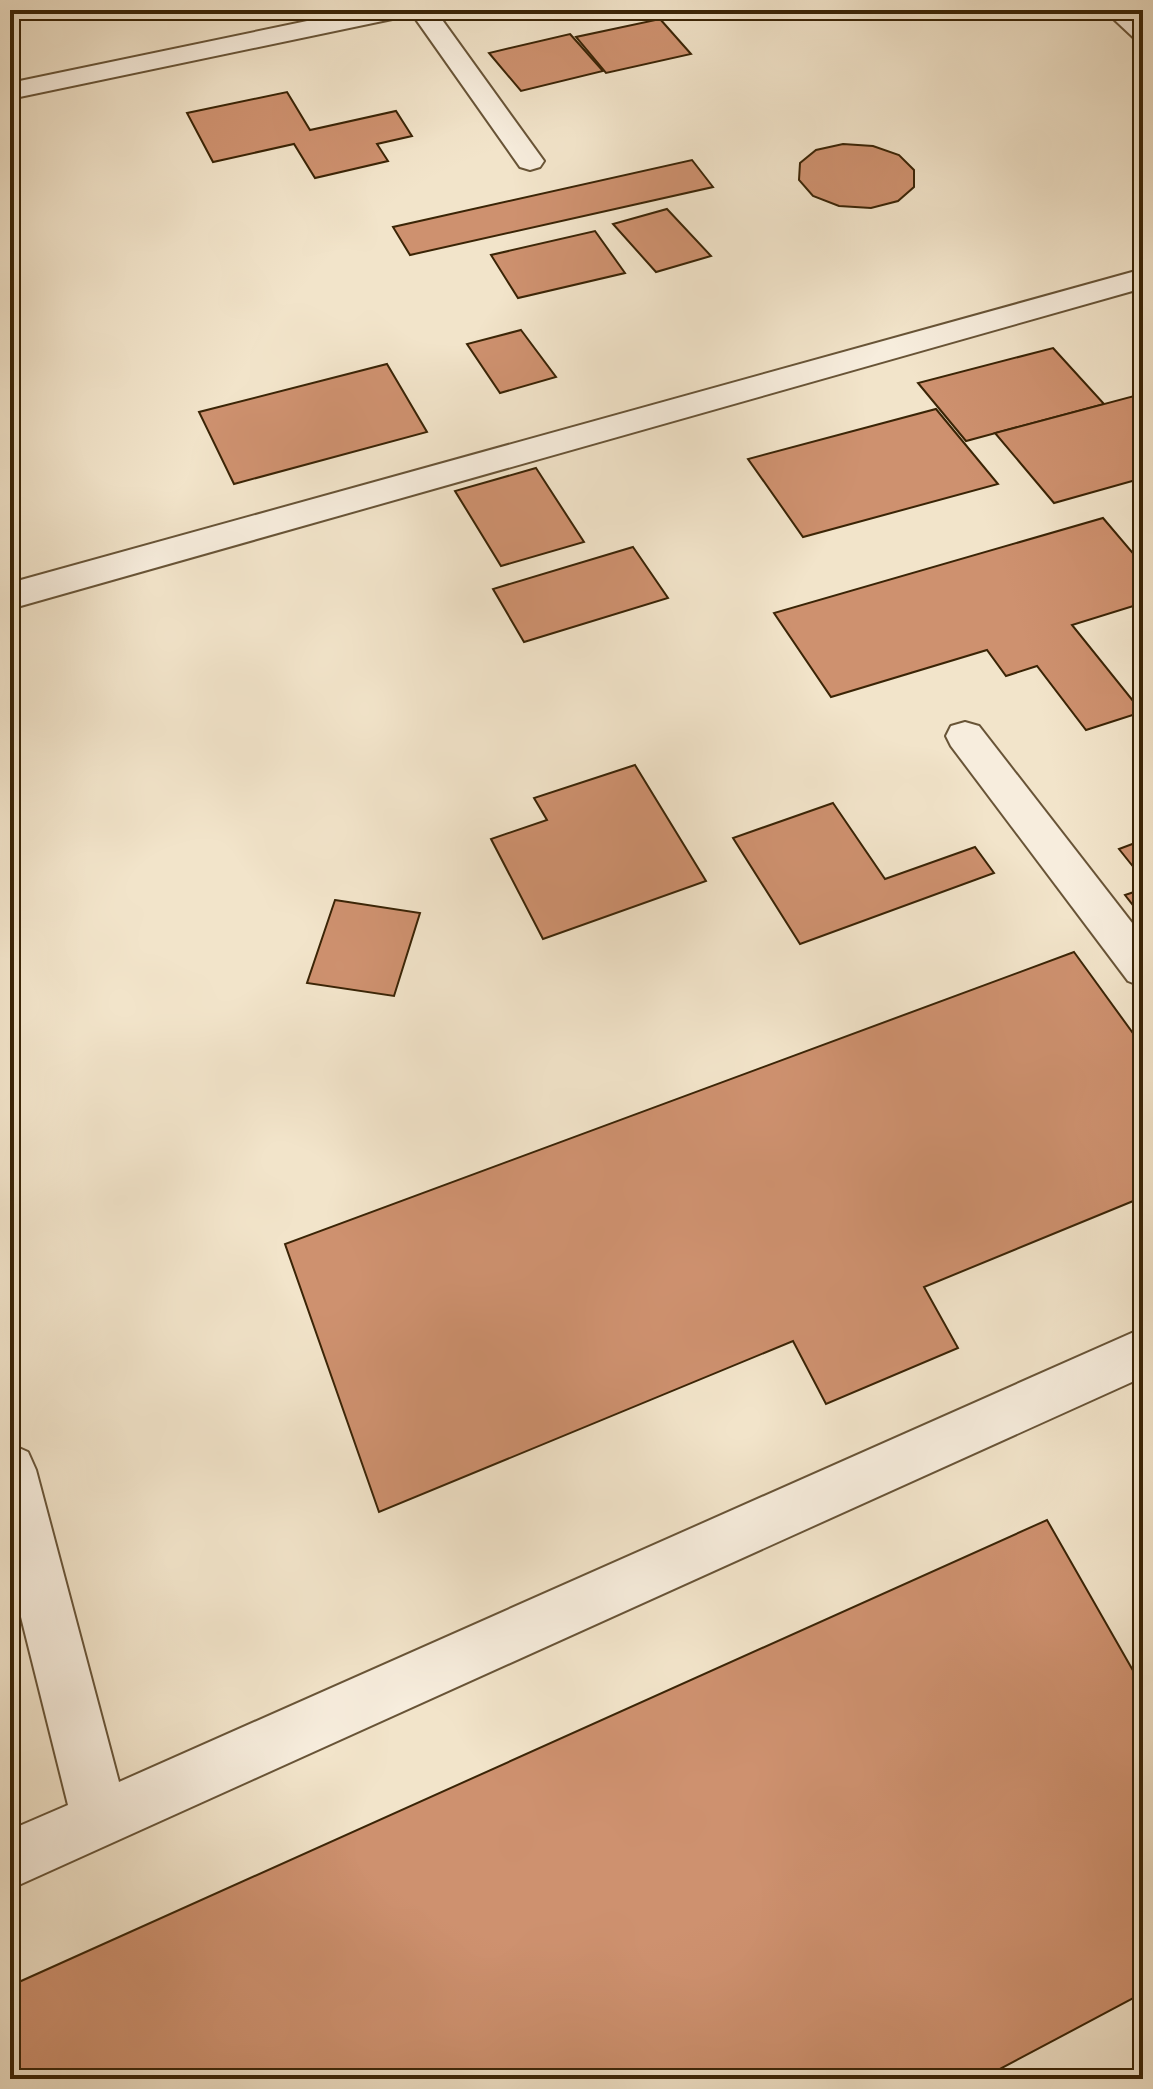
<svg xmlns="http://www.w3.org/2000/svg" width="1153" height="2089" font-family="'Old Standard TT',serif">
	<style>
		.building { fill: #ce916f; stroke: #3a2406; stroke-width: 2 }
		.lines { fill: none; stroke-linecap: round; stroke-linejoin: round }
		.minor-casing { stroke: #685437; stroke-width: 4 }
		.minor { fill: #f7eddd; fill-rule: evenodd }
	</style>
	<rect width="100%" height="100%" fill="#f2e4ca"/>
	<filter id="stains"><feTurbulence type="fractalNoise" baseFrequency=".0025" numOctaves="4"/><feColorMatrix values="0 0 0 0 .2 0 0 0 0 .09 0 0 0 0 .02 0 0 0 .5 -.17"/></filter>
	<radialGradient id="worn" r=".72"><stop offset=".6" stop-color="#630" stop-opacity="0"/><stop offset="1" stop-color="#630" stop-opacity=".3"/></radialGradient>
	<!-- building -->
	<g class="building">
		<polygon points="660,19 691,54 606,73 576,37"/>
		<polygon points="570,34 603,71 521,91 489,53"/>
		<polygon points="287,92 310,130 396,111 412,136 377,144 388,161 315,178 294,144 213,162 187,113"/>
		<polygon points="843,144 873,146 899,155 914,170 914,187 898,201 871,208 839,206 813,196 799,180 800,163 816,150"/>
		<polygon points="692,160 713,187 410,255 393,227"/>
		<polygon points="667,209 711,256 656,272 613,224"/>
		<polygon points="595,231 625,273 518,298 491,255"/>
		<polygon points="521,330 556,377 500,393 467,344"/>
		<polygon points="1053,348 1104,404 966,441 918,383"/>
		<polygon points="387,364 427,432 234,484 199,412"/>
		<polygon points="1134,396 1143,405 1143,478 1054,503 995,433"/>
		<polygon points="936,409 998,484 803,537 748,459"/>
		<polygon points="536,468 584,542 501,566 455,491"/>
		<polygon points="1103,518 1143,565 1143,603 1072,625 1142,712 1086,730 1037,666 1006,676 987,650 831,697 774,613"/>
		<polygon points="633,547 668,598 524,642 493,589"/>
		<polygon points="10,663 19,692 10,694"/>
		<polygon points="635,765 706,881 543,939 491,839 547,820 534,798"/>
		<polygon points="833,803 885,879 975,847 994,873 800,944 733,838"/>
		<polygon points="1143,840 1143,879 1119,849"/>
		<polygon points="1143,889 1143,918 1125,895"/>
		<polygon points="335,900 420,913 394,996 307,983"/>
		<polygon points="1074,952 1143,1047 1143,1197 924,1287 958,1348 826,1404 793,1341 379,1512 285,1244"/>
		<polygon points="1047,1520 1143,1688 1143,1993 981,2079 10,2079 10,1986"/>
	</g>
	<g class="lines">
		<!-- minor casing -->
		<g class="minor-casing">
			<g id="minor">
				<polygon points="360,10 435,10 544,161 540,167 530,170 520,167 410,11 406,15 397,18 10,99 10,83"/>
				<polygon points="1104,10 1133,10 1143,19 1143,40 1134,38"/>
				<polygon points="1143,269 1143,288 10,609 10,583"/>
				<polygon points="965,722 979,726 1143,937 1143,987 1128,981 951,746 946,736 951,726"/>
				<polygon points="1143,1328 1143,1377 10,1889 10,1830 68,1805 10,1573 10,1444 28,1452 36,1470 119,1782"/>
			</g>
		</g>
		<!-- minor -->
		<use href="#minor" class="minor"/>
	</g>
	<!-- margin -->
	<rect width="1153" height="2089" fill="none" stroke="#f2e4ca" stroke-width="40"/>
	<rect x="12" y="12" width="1129" height="2065" fill="none" stroke="#3a2406" stroke-width="4"/>
	<rect x="20" y="20" width="1113" height="2049" fill="none" stroke="#3a2406" stroke-width="2"/>
	<rect width="100%" height="100%" filter="url(#stains)"/>
	<rect width="100%" height="100%" fill="url(#worn)"/>
</svg>
